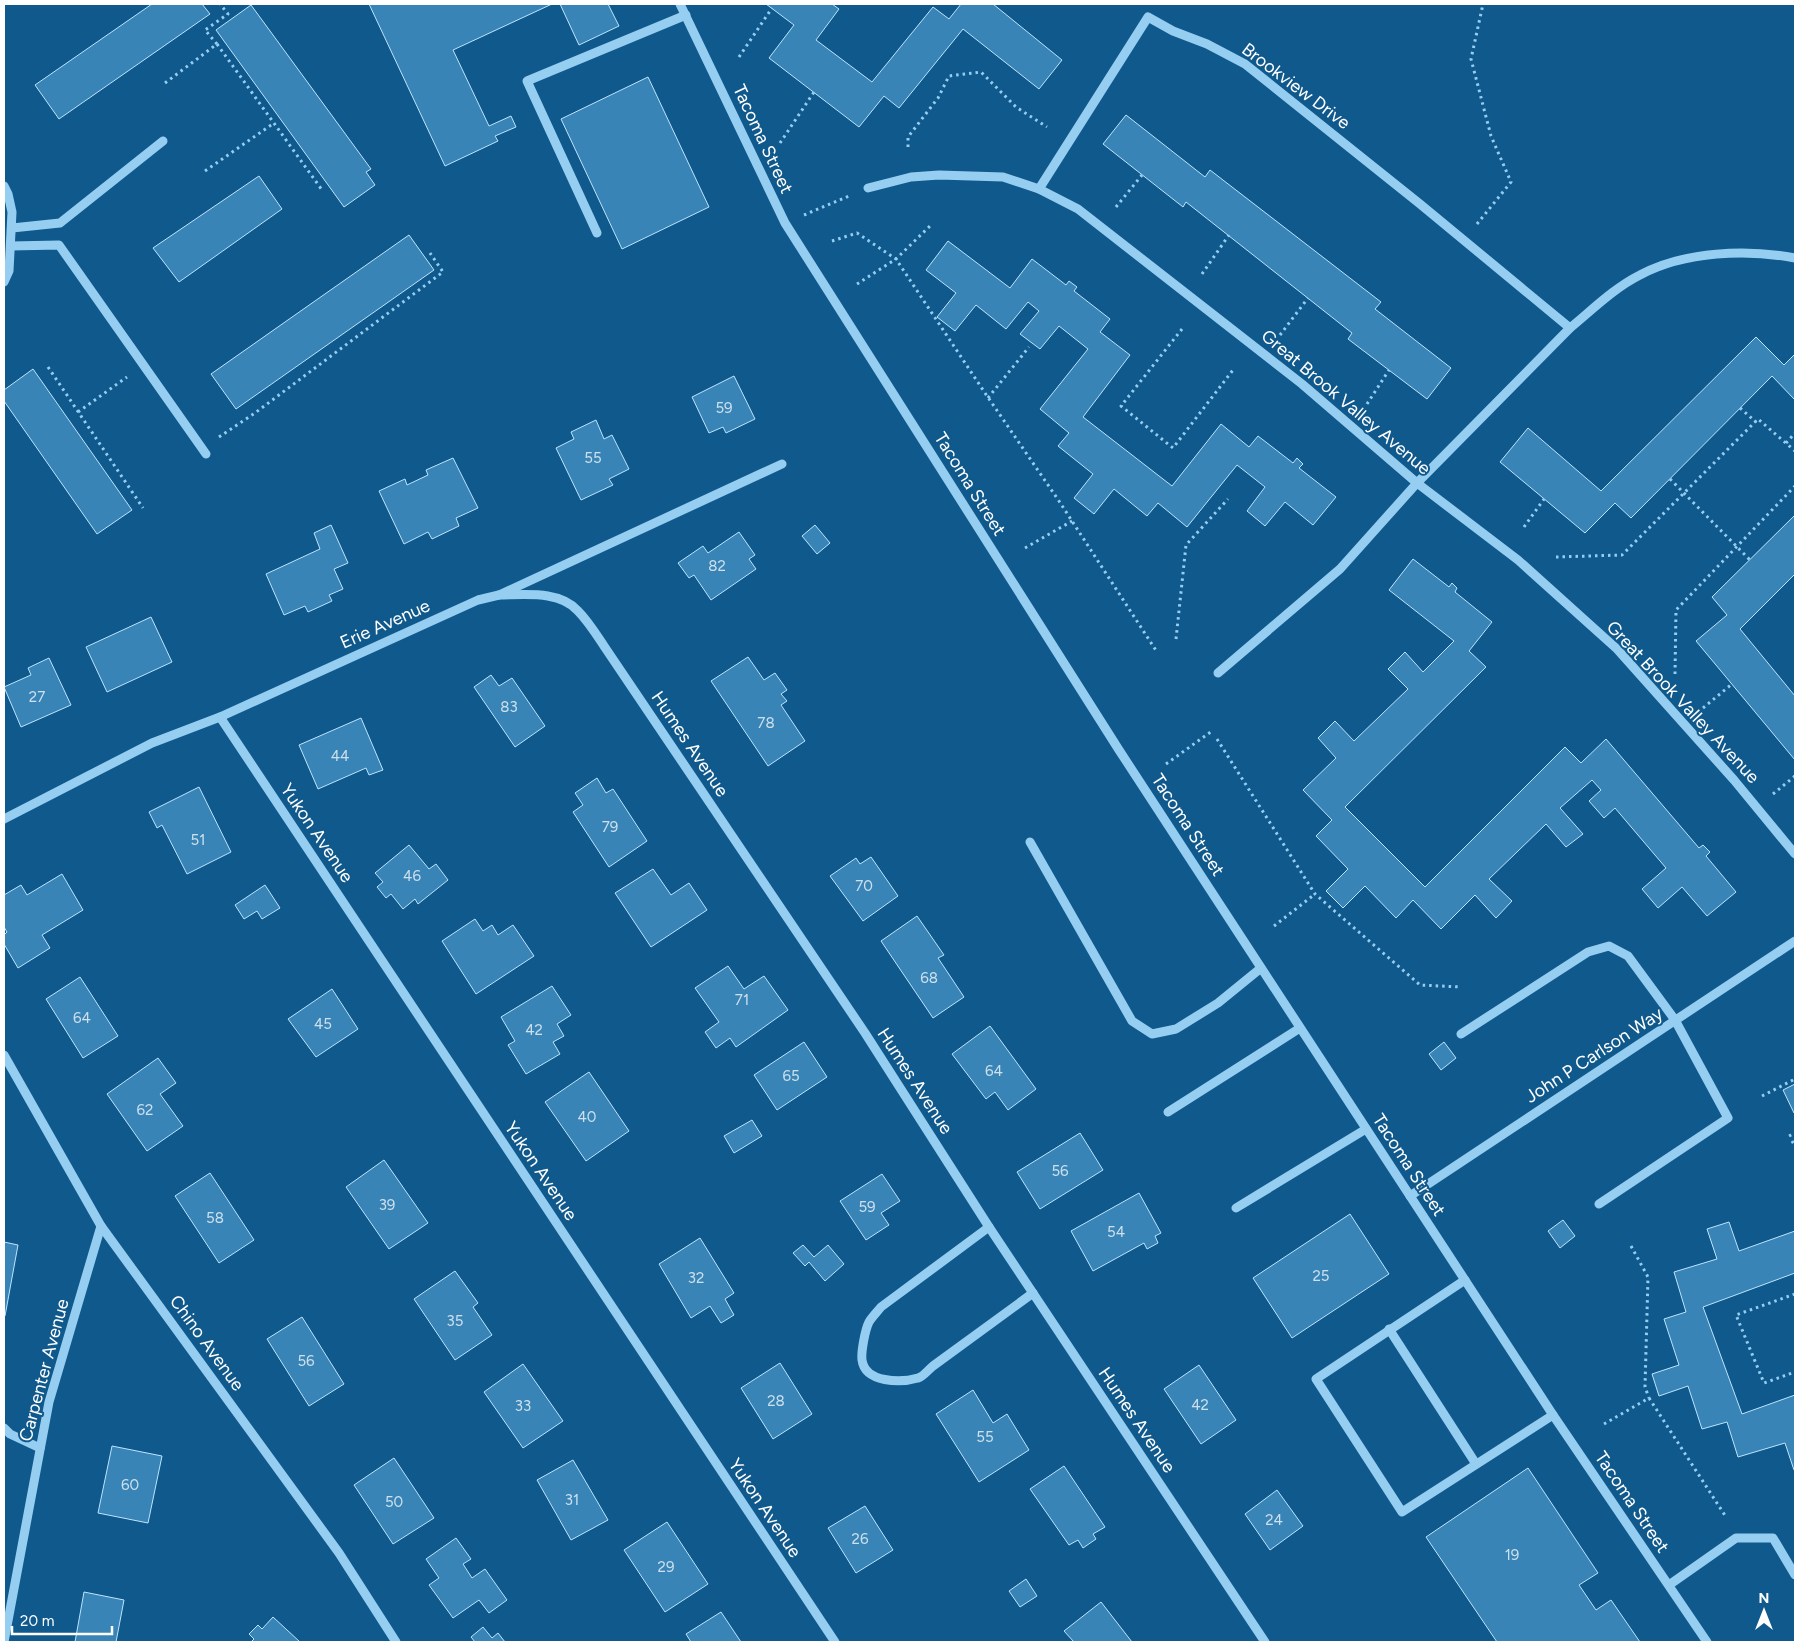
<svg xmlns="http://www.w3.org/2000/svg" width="1799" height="1646" font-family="Figtree,sans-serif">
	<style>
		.building { fill: #3884b6; stroke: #bde4fd }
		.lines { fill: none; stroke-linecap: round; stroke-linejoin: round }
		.path { stroke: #96cef2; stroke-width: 3; stroke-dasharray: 2.5 4; stroke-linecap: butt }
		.minor { stroke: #96cef2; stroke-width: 9 }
		.labels { text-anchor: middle; stroke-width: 4; stroke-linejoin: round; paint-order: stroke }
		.number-label { font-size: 15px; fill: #cde0ed }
		.street-label { font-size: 18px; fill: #fff; stroke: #10598c }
	</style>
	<rect width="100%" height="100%" fill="#10598c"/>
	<!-- building -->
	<g class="building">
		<polygon points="152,4 202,4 210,14 59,119 35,85"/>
		<polygon points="369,4 552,4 453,50 489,126 511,116 516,127 495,136 498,141 445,166"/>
		<polygon points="560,4 608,4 619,26 579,45"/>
		<polygon points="766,4 832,4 839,9 816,40 872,82 933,7 949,19 961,4 993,4 1062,60 1039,89 963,29 899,108 884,96 859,127 769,58 794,25"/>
		<polygon points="251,5 371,169 366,172 375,185 344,207 216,30"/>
		<polygon points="648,77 709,207 622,249 561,119"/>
		<polygon points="1126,115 1205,177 1210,170 1381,302 1375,309 1451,368 1427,399 1348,339 1352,333 1186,202 1183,207 1103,144"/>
		<polygon points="259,176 282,209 179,282 153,248"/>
		<polygon points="409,235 434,270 236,409 211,374"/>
		<polygon points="948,241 1010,288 1032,259 1066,285 1069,281 1077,287 1074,291 1110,319 1100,332 1130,355 1083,417 1172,486 1221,424 1249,447 1258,436 1293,463 1297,458 1303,464 1299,468 1336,497 1313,525 1285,502 1265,526 1247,511 1265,487 1237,465 1187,527 1158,503 1147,516 1114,489 1094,514 1074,498 1093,474 1058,446 1069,433 1040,409 1088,349 1059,326 1040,349 1020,334 1039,311 1028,302 1006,329 976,305 955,331 937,317 956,293 926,270"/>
		<polygon points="1756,337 1784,365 1795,354 1795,400 1772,376 1631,518 1615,503 1585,533 1500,462 1528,428 1601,491"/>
		<polygon points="33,369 132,510 97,534 4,401 4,390"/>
		<polygon points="734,376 755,419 726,433 723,427 709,433 692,397"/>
		<polygon points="596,420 604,439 612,435 629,469 609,479 613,485 581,500 556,448 574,439 571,432"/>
		<polygon points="453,458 478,508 456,518 459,526 432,539 428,532 404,544 379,491 405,479 407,485 428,475 426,470"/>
		<polygon points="1795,515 1795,574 1740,629 1795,696 1795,760 1696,641 1727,615 1712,597"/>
		<polygon points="331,525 348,563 334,569 343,589 329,595 332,601 308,612 305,606 284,615 266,574 320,549 314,533"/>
		<polygon points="815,525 830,543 817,554 802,536"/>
		<polygon points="739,532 755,555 749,559 756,569 711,600 694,575 689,578 678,563 703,546 708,553"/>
		<polygon points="1413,559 1449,587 1452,583 1457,588 1455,592 1492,622 1469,651 1486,667 1345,807 1425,887 1565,747 1581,763 1606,739 1699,848 1703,845 1710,852 1706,856 1736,892 1707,916 1682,887 1658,908 1642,889 1666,868 1615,808 1604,818 1589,801 1601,790 1592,780 1560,808 1583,834 1566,847 1546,824 1489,879 1512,901 1496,918 1475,895 1441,929 1413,900 1396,918 1365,886 1343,908 1326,891 1348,869 1316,836 1332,820 1303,790 1336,758 1318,738 1335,721 1354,741 1408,689 1388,669 1405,652 1423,672 1454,641 1389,590"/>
		<polygon points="151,617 172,662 107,692 86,647"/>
		<polygon points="748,657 764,680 775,673 787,690 781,694 787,701 781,705 805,741 768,766 711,681"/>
		<polygon points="49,658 71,705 21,727 4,687 31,675 28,668"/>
		<polygon points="491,675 499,686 512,678 545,726 515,747 474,687"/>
		<polygon points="361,718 383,770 369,775 366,768 318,789 299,745"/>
		<polygon points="597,778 606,793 613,789 647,841 609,867 573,812 583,805 575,793"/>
		<polygon points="199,787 231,852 187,874 162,825 157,828 149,812"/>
		<polygon points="409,845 429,869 436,864 448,880 418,904 415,899 403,909 391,894 386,898 377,887 383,882 375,873"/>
		<polygon points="871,857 898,896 863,921 830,876 856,858 860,864"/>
		<polygon points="653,869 671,895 689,883 707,910 651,947 615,893"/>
		<polygon points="62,874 83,910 42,935 50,948 18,968 4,944 4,935 7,932 4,927 4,895 21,885 27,895"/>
		<polygon points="265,885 280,908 262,919 257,911 244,919 235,905"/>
		<polygon points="917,916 944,955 938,958 964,997 933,1018 881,941"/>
		<polygon points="475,919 483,931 492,925 498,935 513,925 534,956 476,994 442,941"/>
		<polygon points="728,966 744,989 764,976 788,1010 736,1047 730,1038 716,1048 705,1032 719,1022 695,988"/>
		<polygon points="80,977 118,1036 83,1058 46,999"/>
		<polygon points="552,986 571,1015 557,1024 564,1036 553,1042 560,1054 526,1074 508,1045 515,1041 501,1017"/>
		<polygon points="332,989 358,1029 316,1057 288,1019"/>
		<polygon points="990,1026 1036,1089 1008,1110 995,1092 986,1099 952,1054"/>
		<polygon points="804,1042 827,1077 777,1110 754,1075"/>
		<polygon points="1444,1042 1456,1058 1441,1070 1429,1054"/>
		<polygon points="158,1058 176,1083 160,1094 183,1126 147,1151 107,1094"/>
		<polygon points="589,1072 629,1131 586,1161 545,1102"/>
		<polygon points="1795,1084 1795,1112 1794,1113 1783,1090"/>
		<polygon points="752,1120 762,1136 734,1153 724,1136"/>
		<polygon points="1080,1133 1103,1170 1040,1209 1017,1172"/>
		<polygon points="384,1160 428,1223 389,1249 346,1187"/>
		<polygon points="210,1173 254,1240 219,1263 175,1196"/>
		<polygon points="882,1174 900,1201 881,1213 889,1225 866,1240 840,1201"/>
		<polygon points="1139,1193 1161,1233 1155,1236 1158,1243 1147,1249 1144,1243 1093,1271 1071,1231"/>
		<polygon points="1350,1214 1389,1274 1292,1338 1253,1278"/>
		<polygon points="1563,1220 1575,1236 1560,1248 1548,1231"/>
		<polygon points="1729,1222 1739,1251 1795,1231 1795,1273 1703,1307 1742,1414 1795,1395 1795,1470 1794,1470 1785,1443 1738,1457 1727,1422 1702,1429 1688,1386 1659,1396 1652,1374 1679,1365 1664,1319 1686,1312 1674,1272 1717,1259 1707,1229"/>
		<polygon points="700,1238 734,1293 725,1299 734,1315 721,1323 710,1306 691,1318 659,1264"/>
		<polygon points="4,1242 18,1245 5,1316 4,1315"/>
		<polygon points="803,1245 814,1257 828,1245 844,1264 825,1281 809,1262 805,1266 793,1253"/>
		<polygon points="455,1271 478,1303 473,1307 492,1335 455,1360 414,1299"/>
		<polygon points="302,1317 344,1384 309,1406 267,1339"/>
		<polygon points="780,1363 812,1414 773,1439 741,1388"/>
		<polygon points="523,1364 563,1421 523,1448 484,1392"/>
		<polygon points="1199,1365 1236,1420 1201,1444 1164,1389"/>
		<polygon points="973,1390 993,1423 1007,1414 1029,1450 979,1482 936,1414"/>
		<polygon points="112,1446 162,1456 148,1523 98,1513"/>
		<polygon points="394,1458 434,1518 393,1544 354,1485"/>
		<polygon points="573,1460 608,1520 571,1540 537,1480"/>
		<polygon points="1064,1466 1105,1527 1093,1534 1096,1539 1083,1548 1078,1540 1069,1545 1030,1489"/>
		<polygon points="1528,1468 1598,1573 1579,1585 1596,1610 1611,1600 1640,1642 1497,1642 1426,1537"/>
		<polygon points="1277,1490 1303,1526 1270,1550 1245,1514"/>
		<polygon points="865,1506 893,1550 856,1573 828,1528"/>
		<polygon points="667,1522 708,1584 665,1612 624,1550"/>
		<polygon points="456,1538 471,1559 463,1564 472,1578 485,1569 507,1600 489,1613 479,1600 453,1618 429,1585 439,1578 426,1559"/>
		<polygon points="1026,1579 1037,1596 1020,1607 1009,1591"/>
		<polygon points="84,1592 124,1600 116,1642 75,1642"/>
		<polygon points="1101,1602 1132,1642 1074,1642 1064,1631"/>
		<polygon points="721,1612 741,1642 691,1642 686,1634"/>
		<polygon points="273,1617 300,1642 251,1642 254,1639 249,1634 258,1625 262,1629"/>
		<polygon points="483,1627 492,1638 498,1633 505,1642 475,1642 471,1637"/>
	</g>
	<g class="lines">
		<!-- path -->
		<g class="path">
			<polyline points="217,44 322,190"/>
			<polyline points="739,57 772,8"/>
			<polyline points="165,83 217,44 205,30 228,14 220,4"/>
			<polyline points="780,143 814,92"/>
			<polyline points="908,147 908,137 938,98 949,76 981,72 1016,107 1047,127"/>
			<polyline points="205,171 274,123"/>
			<polyline points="1116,207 1142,175"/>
			<polyline points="804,215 849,196"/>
			<polyline points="1477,224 1511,182 1491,136 1471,59 1483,4"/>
			<polyline points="832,241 857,233 896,259 985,393 1059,501 1157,652"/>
			<polyline points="1202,274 1229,235"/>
			<polyline points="857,284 896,259 930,226"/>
			<polyline points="1182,329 1121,406 1173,448 1233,370"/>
			<polyline points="1280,335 1308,298"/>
			<polyline points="48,367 143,508"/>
			<polyline points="988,398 1029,347"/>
			<polyline points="1367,404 1389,370"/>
			<polyline points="1740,408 1756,422"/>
			<polyline points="78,412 127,377"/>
			<polyline points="219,437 255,413 443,272 430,253"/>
			<polyline points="1786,443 1795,433"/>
			<polyline points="1670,479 1750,560"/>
			<polyline points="1524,527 1544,499"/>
			<polyline points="1025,548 1072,521"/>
			<polyline points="1556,557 1622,555 1758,419 1795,451"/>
			<polyline points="1176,639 1186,545 1228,499"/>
			<polyline points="1675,674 1676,610 1795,486"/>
			<polyline points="1703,708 1732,684"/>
			<polyline points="1217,739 1315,894 1420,985 1461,987"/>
			<polyline points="1166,764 1212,731"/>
			<polyline points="1773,794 1795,776"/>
			<polyline points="1274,926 1315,894"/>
			<polyline points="1762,1096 1795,1079"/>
			<polyline points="1789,1136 1795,1133"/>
			<polyline points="1792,1141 1795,1146"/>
			<polyline points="1631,1246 1648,1277 1645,1387 1649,1398"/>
			<polyline points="1795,1294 1736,1315 1764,1383 1795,1372"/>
			<polyline points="1604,1424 1649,1398 1726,1517"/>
		</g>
		<!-- minor -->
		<g class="minor">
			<polyline points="680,4 785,223 1119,750 1553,1415 1707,1642"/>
			<polyline points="4,186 8,194 12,212 9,271 4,282"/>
			<polyline points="868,188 911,177 939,175 1003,177 1039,189 1078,209 1302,384 1417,483 1518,560 1617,649 1734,780 1795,854"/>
			<path d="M 1039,189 L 1148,17 L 1173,31 L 1207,44 L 1245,64 L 1420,204 L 1570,328 C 1592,310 1614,288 1640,275 C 1685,251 1747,249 1795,258"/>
			<polyline points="12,228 60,223 163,141"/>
			<polyline points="597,233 527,81 686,15"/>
			<polyline points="11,246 59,245 206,454"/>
			<path d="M 499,595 C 524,595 560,590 578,611 C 588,621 596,634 604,646 L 865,1033 L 989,1227 L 1265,1642"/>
			<polyline points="1218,673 1340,569 1417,483 1570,328"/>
			<polyline points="220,717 835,1642"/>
			<polyline points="4,819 152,743 220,717 478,600 499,595 782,464"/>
			<polyline points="1030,842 1132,1021 1152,1034 1176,1029 1218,1003 1261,968"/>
			<polyline points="1461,1034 1588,952 1609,946 1628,956 1675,1020 1728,1118 1599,1204"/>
			<polyline points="4,1055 101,1226 339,1553 396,1642"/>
			<polyline points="1168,1112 1300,1028"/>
			<polyline points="1410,1196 1795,941"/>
			<polyline points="1236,1208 1366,1129"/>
			<path d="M 989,1227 L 881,1307 C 877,1312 872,1317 869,1322 C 865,1330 861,1352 862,1360 C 865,1383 901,1383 918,1378 C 923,1377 928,1370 933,1366 L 1033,1293"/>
			<polyline points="1465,1280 1316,1379 1402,1512 1553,1415"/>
			<polyline points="1389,1329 1476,1464"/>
			<polyline points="4,1428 10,1434 40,1448"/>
			<polyline points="1669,1585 1736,1538 1773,1538 1795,1575"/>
			<polyline points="4,1642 49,1402 101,1226"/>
		</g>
	</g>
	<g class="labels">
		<!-- number labels -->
		<g class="number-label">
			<text x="724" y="413">59</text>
			<text x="593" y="463">55</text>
			<text x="717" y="571">82</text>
			<text x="37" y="702">27</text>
			<text x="509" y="712">83</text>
			<text x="766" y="728">78</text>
			<text x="340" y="761">44</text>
			<text x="610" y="832">79</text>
			<text x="198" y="845">51</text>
			<text x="412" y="881">46</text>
			<text x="864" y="891">70</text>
			<text x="929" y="983">68</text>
			<text x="742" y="1005">71</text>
			<text x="82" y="1023">64</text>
			<text x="323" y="1029">45</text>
			<text x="534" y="1035">42</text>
			<text x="994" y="1076">64</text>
			<text x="791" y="1081">65</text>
			<text x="145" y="1115">62</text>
			<text x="587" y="1122">40</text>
			<text x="1060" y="1176">56</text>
			<text x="387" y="1210">39</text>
			<text x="867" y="1212">59</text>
			<text x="215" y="1223">58</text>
			<text x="1116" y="1237">54</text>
			<text x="1321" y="1281">25</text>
			<text x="696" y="1283">32</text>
			<text x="455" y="1326">35</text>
			<text x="306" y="1366">56</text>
			<text x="776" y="1406">28</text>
			<text x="1200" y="1410">42</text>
			<text x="523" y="1411">33</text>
			<text x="985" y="1442">55</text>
			<text x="130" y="1490">60</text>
			<text x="572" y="1505">31</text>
			<text x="394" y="1507">50</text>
			<text x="1274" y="1525">24</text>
			<text x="860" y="1544">26</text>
			<text x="1512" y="1560">19</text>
			<text x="666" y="1572">29</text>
		</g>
		<!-- street labels -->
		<g class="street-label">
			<text transform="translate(1296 86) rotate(37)" y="6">Brookview Drive</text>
			<text transform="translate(763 139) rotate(65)" y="6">Tacoma Street</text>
			<text transform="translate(1346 402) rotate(40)" y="6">Great Brook Valley Avenue</text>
			<text transform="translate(970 484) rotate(58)" y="6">Tacoma Street</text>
			<text transform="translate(385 624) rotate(-24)" y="6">Erie Avenue</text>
			<text transform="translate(1683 702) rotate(47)" y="6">Great Brook Valley Avenue</text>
			<text transform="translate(690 744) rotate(56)" y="6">Humes Avenue</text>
			<text transform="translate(1188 825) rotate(57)" y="6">Tacoma Street</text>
			<text transform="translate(317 833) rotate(56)" y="6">Yukon Avenue</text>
			<text transform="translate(1594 1055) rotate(-33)" y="6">John P Carlson Way</text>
			<text transform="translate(915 1081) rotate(57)" y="6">Humes Avenue</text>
			<text transform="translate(1409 1165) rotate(57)" y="6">Tacoma Street</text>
			<text transform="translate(541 1171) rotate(56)" y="6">Yukon Avenue</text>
			<text transform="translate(207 1343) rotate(54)" y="6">Chino Avenue</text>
			<text transform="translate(44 1370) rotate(-75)" y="6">Carpenter Avenue</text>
			<text transform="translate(1137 1420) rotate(56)" y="6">Humes Avenue</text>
			<text transform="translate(1632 1502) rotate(56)" y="6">Tacoma Street</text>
			<text transform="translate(765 1508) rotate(56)" y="6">Yukon Avenue</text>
		</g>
	</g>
	<!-- border -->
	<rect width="1799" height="1646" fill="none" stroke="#ffffff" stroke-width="10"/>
	<!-- north arrow -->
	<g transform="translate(1764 1611)" stroke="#10598c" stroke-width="4" paint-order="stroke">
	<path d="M0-4L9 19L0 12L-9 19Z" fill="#ffffff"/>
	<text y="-8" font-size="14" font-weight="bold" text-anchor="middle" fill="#ffffff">N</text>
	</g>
	<!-- scale -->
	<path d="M12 1626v8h100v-8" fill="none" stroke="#ffffff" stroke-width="2.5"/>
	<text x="20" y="1626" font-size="15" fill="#ffffff" stroke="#10598c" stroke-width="4" paint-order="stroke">20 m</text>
</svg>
